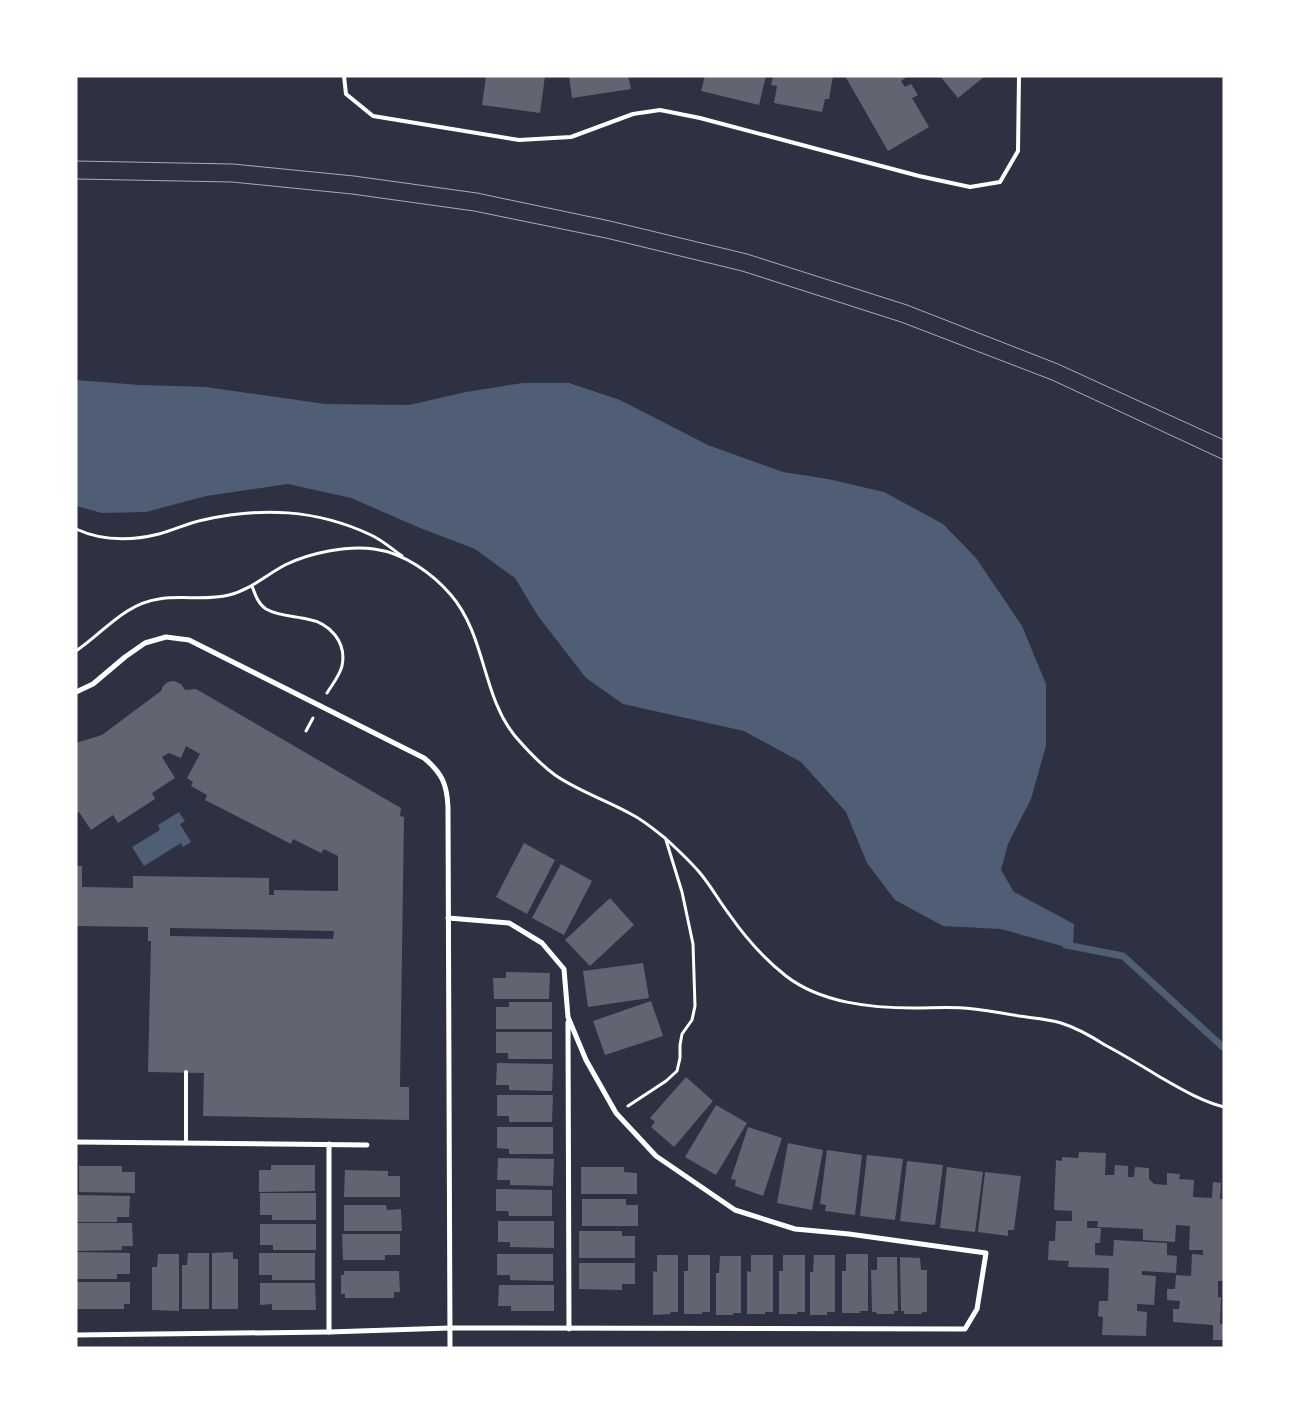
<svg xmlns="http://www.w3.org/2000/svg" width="1300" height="1424" font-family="Commissioner,sans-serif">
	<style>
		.water { fill: #4f5d75 }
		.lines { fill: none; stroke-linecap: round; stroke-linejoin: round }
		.stream { stroke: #4f5d75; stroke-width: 7 }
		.building { fill: #626471; fill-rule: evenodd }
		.path { stroke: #fff; stroke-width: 3 }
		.service { stroke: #fff; stroke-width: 4 }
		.minor { stroke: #fff; stroke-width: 5 }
		.tram { stroke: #abadb3; stroke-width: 1 }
	</style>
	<rect width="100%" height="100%" fill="#2d3142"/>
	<!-- water -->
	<g class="water">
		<polygon points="76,380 140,385 206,387 325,404 409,405 466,392 523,383 569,383 620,400 708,445 783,472 828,479 884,492 943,524 976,558 1022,626 1046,684 1046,746 1031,799 1008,844 1001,870 1014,892 1074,924 1073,949 1001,929 943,926 895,900 867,863 846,812 801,762 744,731 623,704 586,678 538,616 515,578 475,549 420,528 351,498 288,484 206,496 146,512 102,513 76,506"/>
		<polygon points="179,812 185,821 180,824 191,842 183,847 181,843 144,866 132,847 160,830 158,825"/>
	</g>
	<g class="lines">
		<!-- stream -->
		<polyline class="stream" points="1066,945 1123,956 1224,1048"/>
	</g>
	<!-- building -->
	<g class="building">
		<polygon points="486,76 545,76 540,113 482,105"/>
		<polygon points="569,76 628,76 631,89 572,98"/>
		<polygon points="705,76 766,76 759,105 701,91"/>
		<polygon points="773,76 833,76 829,99 825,99 822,112 774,103 777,86 771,85"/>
		<polygon points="845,76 908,76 901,81 905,87 911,84 918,95 912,98 929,127 888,151"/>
		<polygon points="940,76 985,76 958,98"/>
		<path d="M 174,681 L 181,684 L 185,690 L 196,689 L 401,808 L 400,816 L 404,817 L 400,1087 L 409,1087 L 409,1120 L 203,1116 L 204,1073 L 148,1072 L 151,941 L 148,941 L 148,927 L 76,926 L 76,866 L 82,866 L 82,887 L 133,888 L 133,876 L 269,878 L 269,895 L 274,895 L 274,890 L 338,891 L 338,856 L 324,849 L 321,853 L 293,839 L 291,844 L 205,800 L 207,795 L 191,786 L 193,782 L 187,778 L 200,754 L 186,746 L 181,758 L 169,753 L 162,757 L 175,778 L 152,793 L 155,799 L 118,823 L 113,815 L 91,830 L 79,812 L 76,813 L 76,743 L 102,735 L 161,691 L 163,686 L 168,682 ZM 170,928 L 334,931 L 333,939 L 170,936 Z"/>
		<polygon points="524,843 555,860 527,914 496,897"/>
		<polygon points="561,864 592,881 564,935 532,918"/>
		<polygon points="610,898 634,925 590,966 565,940"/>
		<polygon points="643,963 649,998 588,1007 583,971"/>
		<polygon points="506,972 550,973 549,999 494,999 493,978 506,978"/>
		<polygon points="651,1001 663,1036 605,1055 593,1021"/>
		<polygon points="509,1002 552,1002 552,1029 496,1029 496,1007 509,1007"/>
		<polygon points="496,1032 552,1032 552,1059 508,1059 508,1053 496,1053"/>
		<polygon points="497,1063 553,1064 552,1091 509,1090 509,1085 496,1085"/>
		<polygon points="686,1077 713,1101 674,1147 651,1127 655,1122 650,1118"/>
		<polygon points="497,1095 553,1095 552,1122 509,1122 509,1116 497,1116"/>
		<polygon points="716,1105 747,1123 716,1175 685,1157"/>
		<polygon points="497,1127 553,1127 553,1154 509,1154 509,1149 497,1148"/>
		<polygon points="748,1127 782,1138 763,1196 735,1186 736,1180 731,1179"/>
		<polygon points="788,1143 823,1150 812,1210 777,1203"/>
		<polygon points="827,1150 862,1155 855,1215 825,1211 826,1205 820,1204"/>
		<polygon points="1079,1152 1106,1153 1105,1175 1114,1175 1115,1165 1128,1166 1128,1177 1134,1177 1135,1167 1149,1168 1149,1179 1154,1184 1167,1185 1167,1173 1180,1174 1179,1179 1194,1180 1193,1197 1212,1198 1213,1182 1221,1183 1220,1199 1224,1199 1224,1281 1218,1281 1218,1297 1221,1297 1220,1324 1224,1324 1224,1340 1213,1340 1213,1325 1173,1322 1173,1309 1179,1309 1180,1301 1167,1300 1167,1289 1175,1289 1176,1275 1191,1276 1192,1254 1203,1255 1203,1250 1189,1250 1190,1226 1176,1225 1175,1242 1143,1240 1143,1229 1097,1227 1098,1221 1087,1221 1087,1228 1101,1228 1100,1243 1095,1243 1095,1255 1113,1256 1114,1240 1167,1243 1167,1255 1177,1256 1176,1273 1142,1271 1142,1275 1156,1276 1154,1305 1137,1304 1137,1311 1147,1312 1146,1336 1102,1335 1103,1317 1098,1316 1099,1301 1108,1301 1109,1268 1068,1267 1069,1261 1048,1260 1049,1241 1055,1241 1056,1221 1072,1221 1072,1211 1054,1210 1056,1160 1062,1161 1062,1157 1078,1158"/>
		<polygon points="867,1155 903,1159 895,1220 860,1216"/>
		<polygon points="498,1158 554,1159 553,1186 510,1185 510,1180 497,1180"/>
		<polygon points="907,1161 943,1165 935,1225 900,1221"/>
		<polygon points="271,1165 315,1165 315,1191 259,1192 259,1170 271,1170"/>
		<polygon points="79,1166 122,1166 122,1172 135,1172 135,1193 79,1192"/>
		<polygon points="581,1167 624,1167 624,1172 637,1173 637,1194 581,1194"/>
		<polygon points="947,1167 983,1172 975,1232 940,1228"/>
		<polygon points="345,1170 388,1171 388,1176 400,1176 400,1197 344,1197"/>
		<polygon points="985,1172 1021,1176 1014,1230 1008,1230 1008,1236 978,1232"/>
		<polygon points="496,1189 552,1190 552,1216 509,1216 508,1211 496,1211"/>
		<polygon points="260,1193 316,1193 316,1220 272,1220 272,1215 260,1215"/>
		<polygon points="76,1195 130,1196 129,1217 117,1217 117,1222 76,1222"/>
		<polygon points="582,1199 626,1199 626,1205 638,1205 638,1226 582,1226"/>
		<polygon points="344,1205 386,1205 387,1210 401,1209 402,1231 344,1231"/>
		<polygon points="498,1221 554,1221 554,1248 510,1247 510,1242 498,1242"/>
		<polygon points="76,1223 132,1223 133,1246 122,1246 122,1250 76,1251"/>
		<polygon points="260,1224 316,1224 316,1250 273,1250 273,1245 260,1245"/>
		<polygon points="579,1231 622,1231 622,1236 635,1236 635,1258 579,1258"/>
		<polygon points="342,1234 400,1234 400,1255 385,1255 385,1260 343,1260"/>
		<polygon points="76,1252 130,1253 130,1274 117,1274 117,1279 76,1279"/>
		<polygon points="233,1252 233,1259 238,1259 238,1309 212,1309 212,1253"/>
		<polygon points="188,1253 209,1253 209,1309 182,1309 182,1265 187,1265"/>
		<polygon points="259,1253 315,1253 315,1280 272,1280 272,1275 259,1275"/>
		<polygon points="158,1254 179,1254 179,1311 152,1310 152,1267 157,1267"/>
		<polygon points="497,1254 553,1254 553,1281 510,1280 510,1275 497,1275"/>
		<polygon points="846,1254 868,1254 868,1311 860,1311 860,1313 842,1313 842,1271 846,1271"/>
		<polygon points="657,1255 678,1255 678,1312 671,1312 670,1314 653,1315 653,1271 657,1272"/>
		<polygon points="688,1255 710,1255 710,1312 702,1312 702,1314 684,1314 684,1271 688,1271"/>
		<polygon points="751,1255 773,1255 773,1312 765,1312 765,1314 747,1314 747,1271 751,1272"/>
		<polygon points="783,1255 805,1255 805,1312 797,1312 797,1314 779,1314 779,1271 783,1271"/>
		<polygon points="814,1255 835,1255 835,1312 827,1312 827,1315 810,1315 810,1272 813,1272"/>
		<polygon points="720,1256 741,1256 741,1313 733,1313 733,1315 716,1315 716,1273 719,1273"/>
		<polygon points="877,1257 897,1257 898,1311 894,1311 894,1314 877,1314 876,1312 872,1312 871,1270 877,1270"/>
		<polygon points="900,1257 920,1258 921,1270 927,1270 927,1312 922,1312 922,1314 904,1314 904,1311 901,1311"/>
		<polygon points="579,1263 635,1263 635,1284 622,1284 622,1290 579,1289"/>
		<polygon points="344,1271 399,1271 400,1292 394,1292 394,1298 345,1298 345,1294 341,1294 341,1275 344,1275"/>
		<polygon points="76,1282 130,1282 130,1304 124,1304 124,1309 76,1309"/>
		<polygon points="260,1283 315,1283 316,1310 272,1310 272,1304 260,1305"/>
		<polygon points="499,1285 554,1285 554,1311 511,1311 511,1306 498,1306"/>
	</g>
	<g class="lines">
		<!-- path -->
		<g class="path">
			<path d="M 76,529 C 102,541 131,541 159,534 C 174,530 188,523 203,520 C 261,507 316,509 371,535 C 382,540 392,549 402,556"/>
			<path d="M 252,586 C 255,594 258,604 266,609 C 278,616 294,616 307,619 C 330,623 347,642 342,666 C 340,675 332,685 327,693"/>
			<path d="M 76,651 C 104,632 124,604 159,599 C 182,595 206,601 229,595 C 250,590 266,575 285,565 C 309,553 348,545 374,549 C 404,553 432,573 451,595 C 486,636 482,696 515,736 C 527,750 540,764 555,775 C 578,791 606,800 631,814 C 643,820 655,830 665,838 C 677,849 690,861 700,873 C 711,886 719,901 729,914 C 745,937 763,958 786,976 C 821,1003 871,1008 914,1008 C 931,1008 947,1007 963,1008 C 982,1009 1001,1013 1019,1016 C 1033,1018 1048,1019 1061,1023 C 1077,1028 1091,1036 1105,1045 C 1124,1055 1142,1066 1160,1077 C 1181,1089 1201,1101 1224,1107"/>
			<polyline points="306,731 313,718"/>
			<polyline points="628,1106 666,1081 677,1071 680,1058 680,1045 682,1034 692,1020 695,1006 693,944 682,892 666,840"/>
		</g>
		<!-- service -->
		<g class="service">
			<polyline points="344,76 346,94 373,116 519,140 571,137 633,114 660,110 700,118 919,176 970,187 1000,182 1018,151 1019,76"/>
			<polyline points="186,1143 186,1072"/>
		</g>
		<!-- minor -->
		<g class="minor">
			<path d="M 76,692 L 93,684 L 125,657 L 145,643 L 166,637 L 189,640 L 424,758 C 442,773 447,784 448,807 L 450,1348"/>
			<polyline points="568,1022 569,1329"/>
			<polyline points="76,1142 367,1145"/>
			<polyline points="329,1144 329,1332"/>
			<polyline points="76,1335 329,1332 450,1328 965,1329 977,1309 986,1253 849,1234 795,1229 735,1210 656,1156 616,1113 586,1060 568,1017 564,969 542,943 509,923 448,918"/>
		</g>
		<!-- tram -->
		<g class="tram">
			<polyline points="76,161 233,164 354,176 477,193 610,221 747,254 907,305 1058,364 1224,440"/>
			<polyline points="76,179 232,182 352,194 474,211 606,238 742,271 901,322 1052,380 1224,460"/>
		</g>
	</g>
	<!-- border -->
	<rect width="1300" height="1424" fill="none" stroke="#ffffff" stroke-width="155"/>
</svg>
